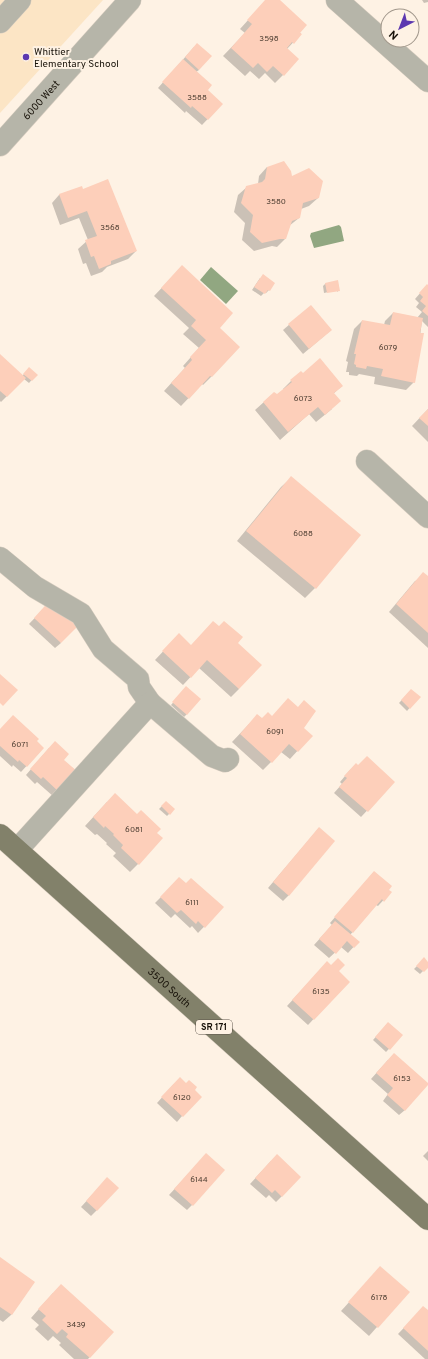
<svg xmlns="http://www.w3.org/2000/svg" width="428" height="1359" font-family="Overpass,sans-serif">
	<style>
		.built { fill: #fce5c5 }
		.water { fill: #91a781 }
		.shadow { fill: #0003 }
		.building { fill: #fdcfba }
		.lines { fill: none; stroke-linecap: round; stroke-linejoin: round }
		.minor-casing { stroke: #d9cec1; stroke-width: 23 }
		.major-casing { stroke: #d9cec1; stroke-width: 23 }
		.minor { stroke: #b6b5a9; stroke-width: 22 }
		.major { stroke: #82816a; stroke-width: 22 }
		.poi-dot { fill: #5c38b0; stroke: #fef2e4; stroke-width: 1.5 }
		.labels { text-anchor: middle; stroke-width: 4; stroke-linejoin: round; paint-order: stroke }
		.number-label { font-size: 8px; fill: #504034 }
		.shield { fill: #fef2e4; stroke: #5c544a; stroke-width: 1 }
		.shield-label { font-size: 9px; font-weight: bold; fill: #171108 }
		.poi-label { font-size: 10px; fill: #171108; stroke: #fef2e4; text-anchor: start }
		.street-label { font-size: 10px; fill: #171108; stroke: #fef2e4 }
	</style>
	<rect width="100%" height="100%" fill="#fef2e4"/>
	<!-- built -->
	<polygon class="built" points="0,0 103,0 0,113"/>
	<!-- water -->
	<g class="water">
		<polygon points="339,225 341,227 344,241 314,248 310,236 311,233"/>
		<polygon points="211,267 238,291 226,304 200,280"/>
	</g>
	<!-- shadow -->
	<g class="shadow">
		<polygon points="266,0 278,0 301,34 287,49 283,75 275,83 265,73 259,79 250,71 245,76 223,56 245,33 240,29"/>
		<polygon points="422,0 428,0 428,2 424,3"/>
		<polygon points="194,47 199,70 196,72 206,90 222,104 202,125 186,111 185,113 158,88"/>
		<polygon points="267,167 292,177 318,198 309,206 301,209 299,218 289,226 285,239 277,247 272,246 254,251 242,240 245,223 234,212 238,195 247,187 258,184 259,176"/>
		<polygon points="81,187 82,190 136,251 128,259 107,267 102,272 91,276 86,263 83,264 78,249 88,240 79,218 60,225 52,203 59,195"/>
		<polygon points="174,275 218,328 239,347 211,377 203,385 202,384 181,406 164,391 185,368 183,366 199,348 183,334 189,328 154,296"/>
		<polygon points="260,278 269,290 266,293 265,292 261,296 252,290"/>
		<polygon points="326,283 339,290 337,292 337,290 324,293 323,286"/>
		<polygon points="428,287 428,327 422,321 414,382 406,390 374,384 375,377 359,374 357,376 349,375 349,372 346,372 348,362 346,361 354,329 362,321 384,325 385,321 393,313 417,318 422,312 416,307 419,303 415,299 422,291"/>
		<polygon points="311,306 331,330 303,354 283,330"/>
		<polygon points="0,356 22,376 29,369 36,375 29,383 24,379 1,402 0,401"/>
		<polygon points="291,381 342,386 333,394 332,409 316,422 309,414 280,440 255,410 274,393 277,396 284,390 283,389"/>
		<polygon points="428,409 428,442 412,426"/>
		<polygon points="291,478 315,588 305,598 237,541 281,487"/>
		<polygon points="428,577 428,648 389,612 415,581"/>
		<polygon points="47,605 61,643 55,648 29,624"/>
		<polygon points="171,643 191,646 236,643 239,689 231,697 199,668 183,685 155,660"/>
		<polygon points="184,690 187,714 184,717 171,705"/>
		<polygon points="411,690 419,697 407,711 399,703"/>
		<polygon points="261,719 302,728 311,736 290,759 281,752 263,770 232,742 249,724"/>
		<polygon points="0,730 35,741 43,748 21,772 13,765 12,767 0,756"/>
		<polygon points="49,748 77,772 54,797 37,782 35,784 26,775"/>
		<polygon points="358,766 394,782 361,817 334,793 342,784 340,782 350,770"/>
		<polygon points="107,802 156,833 138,864 130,872 113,856 116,853 106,844 107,843 97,834 95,835 85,826"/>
		<polygon points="166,802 174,809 167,816 159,809"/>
		<polygon points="319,828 289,895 283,901 268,888"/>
		<polygon points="374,872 390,893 378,906 376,905 350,935 358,942 348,953 341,947 329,958 314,945 332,925 330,923"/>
		<polygon points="174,884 222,908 198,933 192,926 190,928 175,914 171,918 155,903"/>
		<polygon points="424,959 428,963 428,966 420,974 414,969"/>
		<polygon points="331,966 348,982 308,1025 287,1006 322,968"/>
		<polygon points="388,1023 402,1035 386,1052 373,1040"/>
		<polygon points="388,1060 405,1110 399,1115 383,1101 388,1094 371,1079"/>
		<polygon points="174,1084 182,1116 177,1122 157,1103"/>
		<polygon points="428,1151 428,1161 423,1156"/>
		<polygon points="201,1160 192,1205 187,1210 169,1195"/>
		<polygon points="271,1161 282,1196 276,1202 269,1195 266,1198 250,1184"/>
		<polygon points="102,1184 97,1210 91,1216 81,1207"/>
		<polygon points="0,1259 34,1282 11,1315 3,1322 0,1320"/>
		<polygon points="373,1276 408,1292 369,1336 341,1311"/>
		<polygon points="53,1293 112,1332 88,1359 74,1359 59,1345 61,1343 53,1336 48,1341 35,1329 39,1325 31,1318"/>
		<polygon points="428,1312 428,1359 425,1359 398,1334 418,1313"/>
	</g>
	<!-- building -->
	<g class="building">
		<polygon points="265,0 280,0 307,25 300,33 302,34 294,44 292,42 287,48 299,59 284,76 273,66 267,72 258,63 253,68 231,48 252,24 247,20"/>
		<polygon points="197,43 212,56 199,70 185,57"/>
		<polygon points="183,59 212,85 208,90 223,104 208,120 192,106 191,108 162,82"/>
		<polygon points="284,161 291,171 292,176 309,168 323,181 319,198 303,203 300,218 292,221 286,239 280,239 262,243 250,232 253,215 241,203 246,186 262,182 265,179 267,167"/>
		<polygon points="108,179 137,251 111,261 111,264 99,269 94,256 91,257 85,240 97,236 87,211 68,218 59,194 82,186 83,189"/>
		<polygon points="182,265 233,313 220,328 240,347 212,377 210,376 189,399 171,383 192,360 190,357 206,340 191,326 196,320 161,288"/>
		<polygon points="263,274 275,283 270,291 268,290 265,294 254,287"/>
		<polygon points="338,280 340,291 327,293 325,283"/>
		<polygon points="427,284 428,285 428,316 422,311 426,306 420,301 423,297 419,293"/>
		<polygon points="311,305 332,330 309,349 288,324"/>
		<polygon points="393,312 423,318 420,333 424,333 415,383 381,376 383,369 367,366 366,369 356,367 356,365 354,364 356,354 354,354 362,320 390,325"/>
		<polygon points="0,354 26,378 7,397 0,391"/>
		<polygon points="320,358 343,386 334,393 341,401 325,415 318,407 288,432 263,402 274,392 277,394 292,382 290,380 301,371 303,373"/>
		<polygon points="29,367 38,375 32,381 23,374"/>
		<polygon points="428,409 428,426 419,418"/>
		<polygon points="291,476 361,535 316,589 246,531"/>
		<polygon points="423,572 428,576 428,633 396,604"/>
		<polygon points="52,598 80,624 61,643 34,618"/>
		<polygon points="213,621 219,626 224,621 243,637 238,643 262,665 239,689 207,660 191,678 162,651 179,633 191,645"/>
		<polygon points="0,674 18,690 3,706 0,703"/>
		<polygon points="186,686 201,699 187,715 172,702"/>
		<polygon points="411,689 421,697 410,709 401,700"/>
		<polygon points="288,698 298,707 304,700 316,711 304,728 313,736 298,752 289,744 272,763 240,734 257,714 262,718 268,712 272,716"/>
		<polygon points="13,715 39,739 37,741 44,748 27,767 19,760 18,762 0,746 0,729"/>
		<polygon points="55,741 69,754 64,760 78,772 60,793 43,777 41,779 30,769"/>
		<polygon points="367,756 395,782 368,812 339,787 347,778 344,776 356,763 358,765"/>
		<polygon points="115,793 137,814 141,810 161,829 157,833 163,838 139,865 121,848 123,845 113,835 114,834 105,826 104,828 93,817"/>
		<polygon points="166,801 175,809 170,815 161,806"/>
		<polygon points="319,827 335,841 289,896 273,882"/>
		<polygon points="374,871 392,886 389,890 392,892 384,902 382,899 353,933 334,917"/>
		<polygon points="179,877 186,883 191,878 224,907 205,928 198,921 196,924 181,910 177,913 160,897"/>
		<polygon points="335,921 360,942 354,948 347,941 336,954 319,939"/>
		<polygon points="424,957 428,962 428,968 424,972 416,966"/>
		<polygon points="338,958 345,965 339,971 350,982 314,1020 292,1000 327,961 331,965"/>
		<polygon points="388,1022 403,1035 390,1050 375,1037"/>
		<polygon points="394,1053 428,1083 428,1085 405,1111 387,1095 393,1088 376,1073"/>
		<polygon points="180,1077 186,1083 189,1080 197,1087 195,1090 202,1097 183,1117 161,1097"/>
		<polygon points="206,1153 225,1170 193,1206 174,1189"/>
		<polygon points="277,1154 301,1177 282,1197 275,1190 272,1193 255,1178"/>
		<polygon points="107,1177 119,1188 97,1211 86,1201"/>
		<polygon points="0,1257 35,1282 12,1315 0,1307"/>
		<polygon points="380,1266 410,1292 378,1328 348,1302"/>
		<polygon points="61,1284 114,1332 90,1358 66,1337 68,1334 62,1329 57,1334 42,1320 46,1316 38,1309"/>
		<polygon points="423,1306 428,1310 428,1351 403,1328"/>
	</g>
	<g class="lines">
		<!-- minor casing -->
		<g class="minor-casing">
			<g id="minor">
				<polyline points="337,0 428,81"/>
				<polyline points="0,22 20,0"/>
				<path id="s1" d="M 0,145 L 130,0"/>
				<polyline points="367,461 428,517"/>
				<polyline points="0,558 35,587 81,614 103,649 138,679 139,687 150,703"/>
				<polyline points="17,850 150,703 212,756 225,761 228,759"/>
			</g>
		</g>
		<!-- major casing -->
		<g class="major-casing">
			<g id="major">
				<path id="s2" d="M 0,835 L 428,1219"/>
			</g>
		</g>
		<!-- minor -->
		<use href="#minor" class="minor"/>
		<!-- major -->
		<use href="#major" class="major"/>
	</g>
	<!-- markers -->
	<circle class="poi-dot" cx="26" cy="57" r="4"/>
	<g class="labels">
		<!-- number labels -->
		<g class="number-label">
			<text x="269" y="41">3598</text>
			<text x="197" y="100">3588</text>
			<text x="276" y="204">3580</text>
			<text x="110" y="230">3568</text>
			<text x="388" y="350">6079</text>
			<text x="303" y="401">6073</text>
			<text x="303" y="536">6088</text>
			<text x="275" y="734">6091</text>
			<text x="20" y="747">6071</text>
			<text x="134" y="832">6081</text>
			<text x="192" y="905">6111</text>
			<text x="321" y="994">6135</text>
			<text x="402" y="1081">6153</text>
			<text x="182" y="1100">6120</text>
			<text x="199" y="1182">6144</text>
			<text x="379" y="1300">6178</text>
			<text x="76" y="1327">3439</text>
		</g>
		<!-- shield labels -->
		<rect class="shield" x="196" y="1020" width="36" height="14" rx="3"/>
		<g class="shield-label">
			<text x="214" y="1030">SR 171</text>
		</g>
		<!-- poi labels -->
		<g class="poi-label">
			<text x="34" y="55">Whittier<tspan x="34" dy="12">Elementary School</tspan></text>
		</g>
		<!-- street labels -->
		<g class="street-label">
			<text dy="4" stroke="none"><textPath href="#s1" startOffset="61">6000 West</textPath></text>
			<text dy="4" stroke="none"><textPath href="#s2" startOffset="228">3500 South</textPath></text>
		</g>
	</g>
	<!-- north arrow -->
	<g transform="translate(400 28) rotate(222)"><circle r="19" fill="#fef2e4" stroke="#a2988c"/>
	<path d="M0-3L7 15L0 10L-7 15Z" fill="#5c38b0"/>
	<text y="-6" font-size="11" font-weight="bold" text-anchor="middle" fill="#171108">N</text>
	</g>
</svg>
